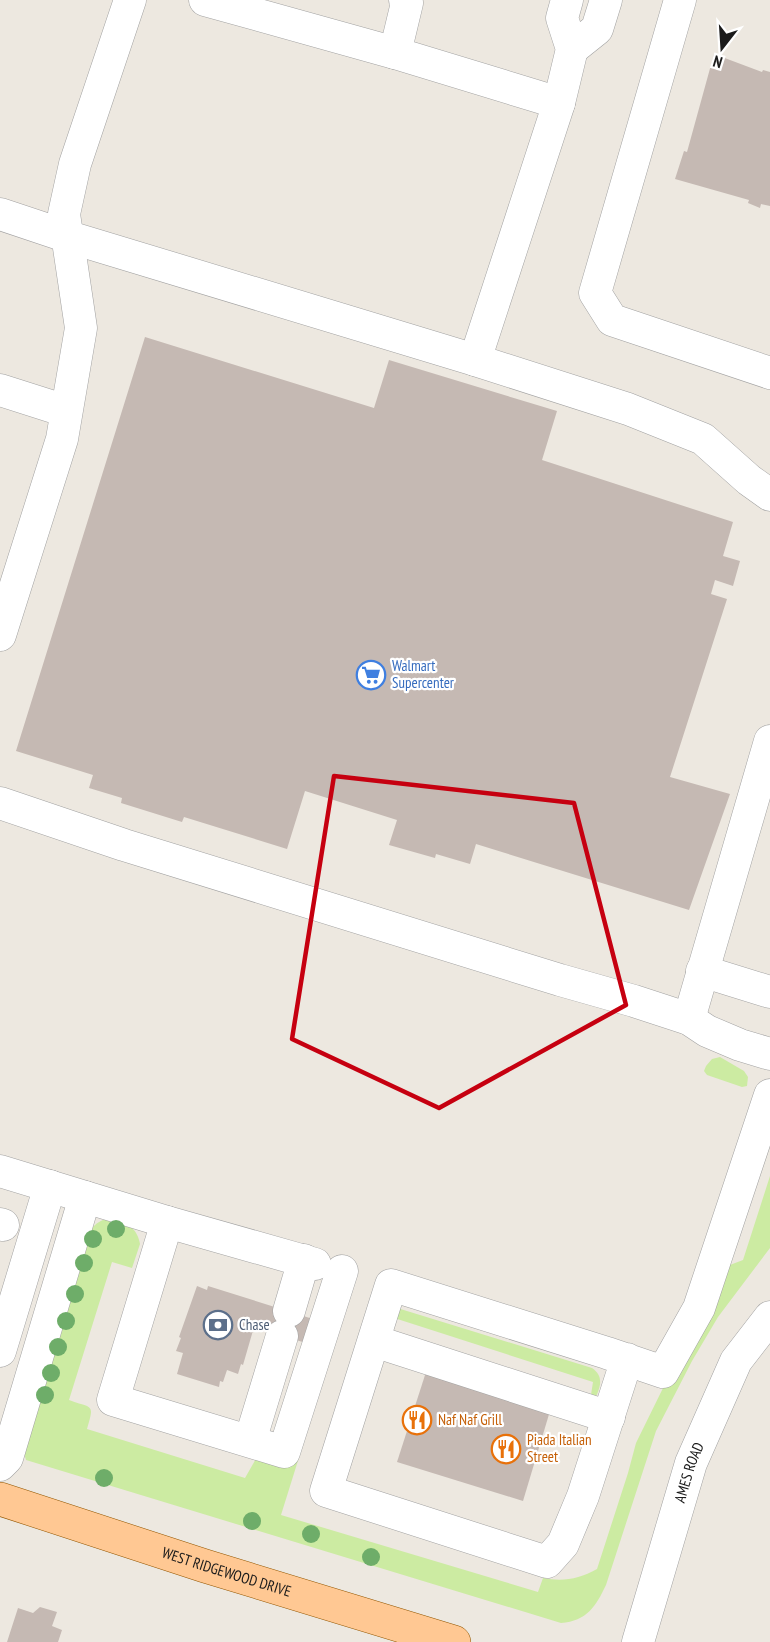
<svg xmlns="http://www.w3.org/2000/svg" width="770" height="1642" font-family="'PT Sans Narrow',sans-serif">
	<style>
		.grass { fill: #cceba2 }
		.building { fill: #c5b9b3 }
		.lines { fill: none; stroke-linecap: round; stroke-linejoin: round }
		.minor-casing { stroke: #a2a2a2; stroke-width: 33 }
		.major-casing { stroke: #925600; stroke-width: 34 }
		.minor { stroke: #fff; stroke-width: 32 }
		.major { stroke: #ffc893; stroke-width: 33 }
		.tree { fill: #6ead69 }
		.marked { fill: none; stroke: #c60010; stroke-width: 4.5; stroke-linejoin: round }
		.labels { text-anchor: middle; stroke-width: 4.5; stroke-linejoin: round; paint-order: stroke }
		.shop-label { font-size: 15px; fill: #366cbe; stroke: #fff; text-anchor: start }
		.service-label { font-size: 15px; fill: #4e5e75; stroke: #fff; text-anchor: start }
		.food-label { font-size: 15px; fill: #c56008; stroke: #fff; text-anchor: start }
		.street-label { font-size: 15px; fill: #1b1b1b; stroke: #fff }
	</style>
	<rect width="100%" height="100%" fill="#ede8e0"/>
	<!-- grass -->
	<g class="grass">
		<polygon points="720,1057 744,1071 748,1077 747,1086 742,1087 707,1075 704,1071 706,1066 712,1059"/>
		<path d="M 770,1176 L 770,1248 L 718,1317 L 692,1361 L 656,1431 L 606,1585 C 596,1606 587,1621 561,1623 L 26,1460 L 24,1453 L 88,1232 C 92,1228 97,1222 103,1220 C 110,1218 125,1223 131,1227 C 136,1231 139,1238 140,1244 L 132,1268 L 112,1262 L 69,1400 C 92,1409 95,1402 87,1429 L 245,1478 L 257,1457 L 283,1466 L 346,1307 L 281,1515 L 538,1592 L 543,1578 C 563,1582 579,1579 597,1569 L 628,1473 L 636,1443 L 722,1268 L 743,1260 Z"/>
		<path d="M 394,1307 L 592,1368 C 605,1377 600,1388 594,1401 L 590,1401 L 593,1382 L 388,1316 Z"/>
	</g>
	<!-- building -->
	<g class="building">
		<polygon points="714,54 762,72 763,70 770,72 770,206 761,204 760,208 748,203 749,200 675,179 684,151 687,152"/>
		<polygon points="145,337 374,408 389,360 557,411 542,460 733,522 723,556 740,561 733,586 715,580 711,594 727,599 670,777 730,794 689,910 476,844 470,864 436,854 435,858 389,845 397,820 305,791 287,849 184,817 182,822 121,803 122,798 89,788 93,775 16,751"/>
		<polygon points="197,1286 207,1290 208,1286 316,1320 309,1344 254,1327 243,1365 241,1364 238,1374 227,1370 223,1382 220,1381 219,1387 177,1374 183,1353 176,1351 181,1338 179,1337"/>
		<polygon points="426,1372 550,1411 523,1501 397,1462"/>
		<polygon points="40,1607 57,1612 52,1626 62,1630 58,1642 7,1642 18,1608 33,1613"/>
	</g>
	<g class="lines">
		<!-- minor casing -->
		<g class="minor-casing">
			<g id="minor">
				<polyline points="205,0 395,53"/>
				<polyline points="405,0 407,3 395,53 559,103"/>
				<polyline points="567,0 562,18 572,49 559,103 475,360 628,409 703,439 749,480 770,495"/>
				<polyline points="680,0 595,293 612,320 770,373"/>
				<polyline points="572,49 597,29 606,0"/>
				<polyline points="0,214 69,237 475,360"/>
				<polyline points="0,390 66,411"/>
				<polyline points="0,635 62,439 81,328 64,214 75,164 130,0"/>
				<polyline points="0,803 124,845 560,980 634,1001 689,1019 707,1031 740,1045 770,1054"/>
				<polyline points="702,971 770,992"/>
				<polyline points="689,1019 770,741"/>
				<polyline points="0,1171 167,1222 315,1264"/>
				<polyline points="167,1222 113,1400 284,1452 342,1271"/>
				<polyline points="0,1224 3,1225"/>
				<polyline points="289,1311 304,1260"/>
				<polyline points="374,1341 609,1417"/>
				<polyline points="0,1351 50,1186"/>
				<polyline points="627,1359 583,1496 563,1544 547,1562 326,1491 391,1285 607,1353 663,1372 699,1308 770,1095"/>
				<polyline points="250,1441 282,1336"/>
				<polyline points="0,1465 7,1458 85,1197"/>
				<path id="s1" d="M 638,1642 L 691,1463 L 736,1361 L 770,1317"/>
			</g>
		</g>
		<!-- major casing -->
		<g class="major-casing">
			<g id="major">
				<path id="s2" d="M 0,1499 L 205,1566 L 454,1642"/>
			</g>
		</g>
		<!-- minor -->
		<use href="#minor" class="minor"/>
		<!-- major -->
		<use href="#major" class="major"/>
	</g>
	<!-- trees -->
	<g class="tree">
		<circle cx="116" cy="1229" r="9"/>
		<circle cx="93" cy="1239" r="9"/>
		<circle cx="84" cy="1263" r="9"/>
		<circle cx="75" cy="1294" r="9"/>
		<circle cx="66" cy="1321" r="9"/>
		<circle cx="58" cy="1347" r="9"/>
		<circle cx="51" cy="1373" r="9"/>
		<circle cx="45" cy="1395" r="9"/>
		<circle cx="104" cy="1478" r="9"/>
		<circle cx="252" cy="1521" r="9"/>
		<circle cx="311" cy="1534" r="9"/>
		<circle cx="371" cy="1557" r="9"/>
	</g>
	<!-- marked area -->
	<path class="marked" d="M 334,776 L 574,803 L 626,1005 L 439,1108 L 292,1039 Z"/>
	<!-- icons -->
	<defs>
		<g id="supermarket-ring" transform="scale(1.5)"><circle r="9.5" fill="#fff" stroke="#3f7fe0" stroke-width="1.5"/><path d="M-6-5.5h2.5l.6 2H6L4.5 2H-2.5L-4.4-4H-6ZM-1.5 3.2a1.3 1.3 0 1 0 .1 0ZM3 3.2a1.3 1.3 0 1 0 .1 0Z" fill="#3f7fe0"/></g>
		<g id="bank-ring" transform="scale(1.5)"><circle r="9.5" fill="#fff" stroke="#5c6f8a" stroke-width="1.5"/><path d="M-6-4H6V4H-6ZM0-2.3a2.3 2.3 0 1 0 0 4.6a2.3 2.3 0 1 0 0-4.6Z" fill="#5c6f8a"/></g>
		<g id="restaurant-ring" transform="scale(1.5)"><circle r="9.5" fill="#fff" stroke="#e8710a" stroke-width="1.5"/><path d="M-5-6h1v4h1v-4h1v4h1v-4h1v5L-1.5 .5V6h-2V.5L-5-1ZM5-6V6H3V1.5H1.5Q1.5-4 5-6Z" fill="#e8710a"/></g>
	</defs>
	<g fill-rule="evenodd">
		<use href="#supermarket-ring" x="371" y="675"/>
		<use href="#bank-ring" x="218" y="1325"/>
		<use href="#restaurant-ring" x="417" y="1420"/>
		<use href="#restaurant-ring" x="506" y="1449"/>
	</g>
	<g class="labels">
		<!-- shop labels -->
		<g class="shop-label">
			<text x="392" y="671">Walmart<tspan x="392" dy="17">Supercenter</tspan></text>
		</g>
		<!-- service labels -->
		<g class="service-label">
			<text x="239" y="1330">Chase</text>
		</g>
		<!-- food labels -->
		<g class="food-label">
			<text x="438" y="1425">Naf Naf Grill</text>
			<text x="527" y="1445">Piada Italian<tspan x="527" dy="17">Street</tspan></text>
		</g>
		<!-- street labels -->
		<g class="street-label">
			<text dy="5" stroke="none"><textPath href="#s1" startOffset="177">AMES ROAD</textPath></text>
			<text dy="5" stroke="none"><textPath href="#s2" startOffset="238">WEST RIDGEWOOD DRIVE</textPath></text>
		</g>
	</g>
	<!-- north arrow -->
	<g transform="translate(722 48) rotate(197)" stroke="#ffffff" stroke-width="4.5" paint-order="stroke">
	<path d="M0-4.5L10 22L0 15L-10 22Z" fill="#1b1b1b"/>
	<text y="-9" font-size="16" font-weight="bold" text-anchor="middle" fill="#1b1b1b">N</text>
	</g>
</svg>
